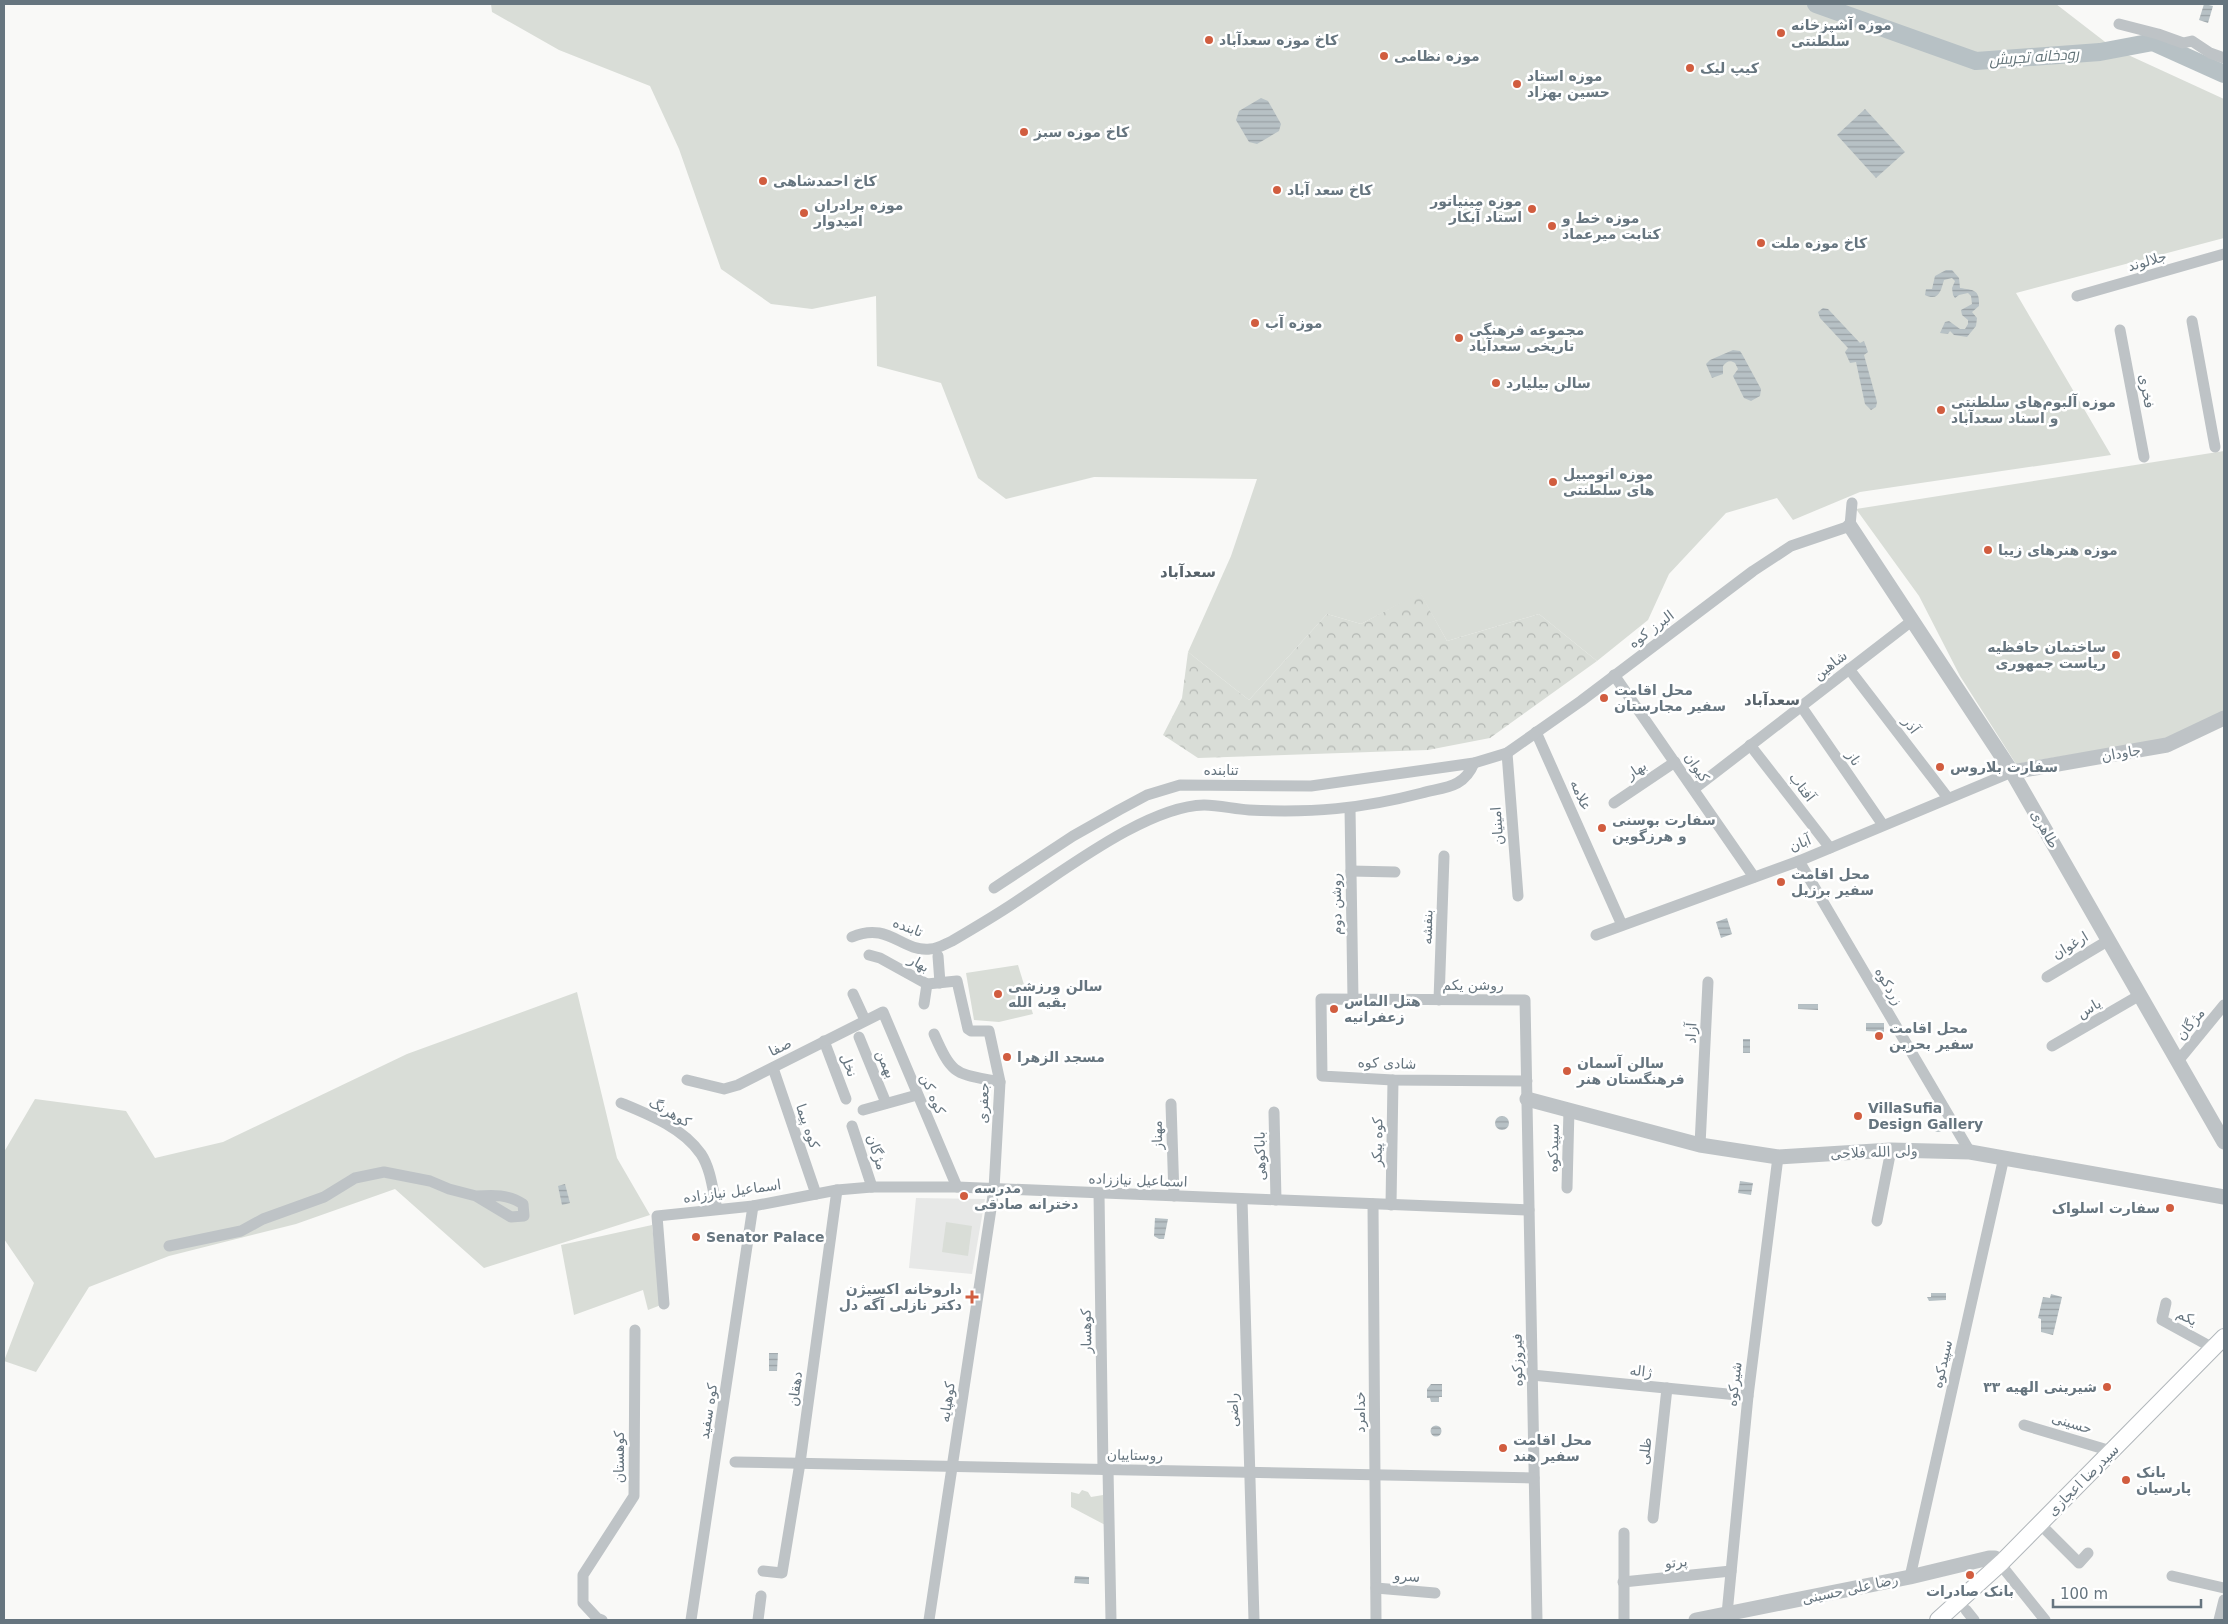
<svg xmlns="http://www.w3.org/2000/svg" width="2228" height="1624" font-family="'DejaVu Sans',Cairo,sans-serif">
	<style>
		.built { fill: #e7e8e7 }
		.forest { fill: url(#forest-crowns) }
		.green { fill: #d9ddd7 }
		.water { fill: url(#water-rules) }
		.lines { fill: none; stroke-linecap: round; stroke-linejoin: round }
		.river { stroke: #b7c1c5; stroke-width: 18 }
		.secondary-casing { stroke: #b1b7bb; stroke-width: 18 }
		.minor { stroke: #bec3c6; stroke-width: 11 }
		.tertiary { stroke: #bec3c6; stroke-width: 15 }
		.secondary { stroke: #fff; stroke-width: 16 }
		.poi-dot { fill: #d15d3f; stroke: #fff; stroke-width: 2 }
		.labels { text-anchor: middle; stroke-width: 5; stroke-linejoin: round; paint-order: stroke }
		.poi-label { font-size: 14px; font-weight: bold; fill: #66757f; stroke: #fff; text-anchor: start }
		.street-label { font-size: 14px; fill: #66757f; stroke: #fff }
		.water-label { font-size: 15px; font-style: italic; fill: #627378; stroke: #fff }
		.neighbourhood-label { font-size: 15px; font-weight: bold; fill: #58636b; stroke: #fff }
	</style>
	<defs>
		<pattern id="forest-crowns" width="20" height="18" patternUnits="userSpaceOnUse" patternTransform="scale(1.25)"><rect width="20" height="18" fill="#d9ddd7"/><path d="M2 6a3 3 0 1 1 6 0M12 15a3 3 0 1 1 6 0" fill="none" stroke="#b4b8b4"/></pattern>
		<pattern id="water-rules" width="6" height="5" patternUnits="userSpaceOnUse" patternTransform="scale(1.25)"><rect width="6" height="5" fill="#b7c1c5"/><path d="M0 2.5h6" fill="none" stroke="#99a1a5"/></pattern>
	</defs>
	<rect width="100%" height="100%" fill="#f9f9f7"/>
	<!-- built -->
	<polygon class="built" points="916,1198 985,1199 972,1274 909,1268"/>
	<!-- forest -->
	<polygon class="forest" points="1420,592 1447,641 1539,614 1597,661 1490,738 1428,750 1198,758 1163,735 1182,698 1188,652 1249,700 1327,614 1361,624"/>
	<!-- green -->
	<g class="green">
		<polygon points="491,4 2056,4 2113,48 2224,99 2224,238 2016,293 2111,455 1860,492 1793,520 1777,498 1726,513 1669,574 1648,620 1597,661 1539,614 1447,641 1420,593 1361,624 1327,614 1249,700 1188,652 1231,556 1257,479 1094,477 1006,499 978,478 941,383 877,366 876,296 812,309 771,304 721,269 679,149 650,86 559,50 492,12"/>
		<polygon points="2224,451 2224,711 2166,739 2016,764 1960,676 1919,596 1856,509"/>
		<polygon points="1018,965 1033,1014 999,1022 974,1020 966,973"/>
		<polygon points="577,992 617,1158 650,1215 484,1268 395,1189 296,1224 169,1256 89,1287 36,1372 4,1361 34,1283 4,1239 4,1152 35,1099 126,1111 155,1158 223,1142 407,1054"/>
		<polygon points="946,1222 972,1226 968,1256 942,1252"/>
		<polygon points="652,1225 661,1305 648,1310 643,1290 574,1315 561,1245"/>
		<polygon points="1082,1490 1088,1492 1091,1497 1103,1495 1109,1527 1071,1507 1071,1492 1079,1494"/>
	</g>
	<!-- water -->
	<g class="water">
		<polygon points="2204,4 2213,6 2208,23 2199,20"/>
		<polygon points="1261,98 1268,101 1281,124 1279,131 1257,144 1249,142 1236,120 1239,111"/>
		<polygon points="1865,109 1905,152 1876,178 1837,135"/>
		<path d="M 1946,270 L 1952,270 L 1959,278 L 1960,288 C 1973,290 1980,289 1979,306 L 1972,312 L 1977,318 L 1976,326 L 1967,337 L 1954,335 L 1950,331 L 1948,334 L 1940,333 L 1945,322 L 1949,321 L 1960,329 L 1965,329 L 1968,324 L 1968,320 L 1962,315 L 1961,310 L 1972,304 L 1971,296 L 1968,293 L 1959,295 L 1955,298 L 1953,295 L 1952,288 L 1955,281 L 1952,278 L 1944,280 C 1941,290 1939,302 1925,295 L 1926,289 L 1932,289 L 1935,276 Z"/>
		<polygon points="1823,308 1828,309 1860,343 1864,341 1868,352 1864,355 1877,402 1876,407 1871,410 1865,404 1856,362 1850,363 1845,352 1848,348 1820,318 1818,312"/>
		<path d="M 1733,350 L 1740,351 L 1742,354 L 1761,389 L 1760,396 L 1751,401 L 1744,398 L 1733,376 L 1738,369 L 1735,363 C 1730,360 1727,361 1723,366 L 1723,374 L 1712,378 L 1706,364 L 1710,360 Z"/>
		<polygon points="1727,918 1732,934 1721,938 1716,922"/>
		<polygon points="1798,1004 1818,1004 1818,1010 1798,1009"/>
		<polygon points="1866,1023 1884,1023 1884,1032 1866,1031"/>
		<rect x="1743" y="1039" width="7" height="14"/>
		<circle cx="1502" cy="1123" r="7"/>
		<circle cx="1938" cy="1126" r="6"/>
		<polygon points="1740,1181 1753,1183 1751,1195 1738,1193"/>
		<polygon points="565,1184 570,1203 562,1205 558,1186"/>
		<polygon points="1155,1218 1168,1219 1164,1239 1159,1239 1154,1236"/>
		<polygon points="1931,1293 1946,1293 1946,1300 1929,1301 1927,1297 1931,1297"/>
		<polygon points="2051,1294 2062,1297 2053,1335 2041,1332 2041,1319 2038,1318 2043,1297 2050,1298"/>
		<polygon points="769,1353 778,1353 777,1371 769,1371"/>
		<polygon points="1431,1384 1442,1384 1442,1397 1439,1397 1439,1402 1431,1402 1430,1398 1427,1398 1427,1389"/>
		<circle cx="1436" cy="1431" r="5.5"/>
		<polygon points="1075,1576 1089,1577 1089,1584 1074,1583"/>
	</g>
	<g class="lines">
		<!-- river -->
		<polyline class="river" points="1816,4 1976,61 2100,52 2153,42 2224,74"/>
		<!-- secondary casing -->
		<g class="secondary-casing">
			<polyline id="secondary" points="1938,1620 2002,1562 2224,1337"/>
		</g>
		<!-- minor -->
		<g class="minor">
			<polyline points="2119,24 2158,34 2183,43 2192,41 2210,53 2224,58"/>
			<polyline points="2077,296 2224,254"/>
			<polyline points="2192,321 2215,447"/>
			<polyline points="2120,330 2144,457"/>
			<polyline points="1849,669 1948,798"/>
			<polyline points="1614,675 1754,877"/>
			<polyline points="1801,706 1883,825"/>
			<polyline points="1536,732 1622,925"/>
			<polyline points="1750,745 1830,848"/>
			<polyline points="1507,753 1518,896"/>
			<polyline points="1694,789 1913,620"/>
			<polyline points="1614,803 1675,762"/>
			<polyline points="1350,808 1353,999"/>
			<polyline points="1799,861 1970,1152"/>
			<polyline points="1351,871 1395,872"/>
			<polyline points="994,888 1073,836 1119,810 1147,795 1180,785 1311,786 1474,763 1507,753 1581,701 1753,571 1791,546 1850,526 1852,503"/>
			<polyline points="1596,935 1799,861 2012,772"/>
			<path d="M 852,937 C 889,921 901,952 930,949 C 938,949 945,944 952,941 C 976,927 1000,913 1023,897 C 1069,867 1149,806 1204,805 C 1219,805 1234,809 1249,810 C 1312,813 1361,809 1422,793 C 1445,787 1464,788 1474,763"/>
			<polyline points="869,955 880,958 927,984 957,981 968,1029 971,1031 989,1031 1000,1082 994,1189 929,1620"/>
			<polyline points="938,956 940,983"/>
			<polyline points="2047,977 2109,940"/>
			<polyline points="853,994 865,1020"/>
			<polyline points="1439,1000 1444,856"/>
			<polyline points="924,1004 927,984"/>
			<path d="M 934,1034 C 953,1077 955,1073 1000,1082"/>
			<polyline points="859,1037 886,1103"/>
			<polyline points="824,1041 846,1099"/>
			<polyline points="2052,1046 2140,995"/>
			<polyline points="2178,1061 2224,1005"/>
			<polyline points="773,1068 816,1194"/>
			<polyline points="687,1080 724,1089 738,1085 883,1012 957,1187"/>
			<path d="M 1527,1081 L 1393,1080 L 1322,1076 L 1321,999 L 1525,1000 C 1529,1207 1533,1414 1537,1620"/>
			<path d="M 621,1103 C 650,1115 683,1128 701,1154 C 711,1169 713,1192 717,1209"/>
			<polyline points="1171,1104 1174,1196"/>
			<polyline points="863,1110 917,1095"/>
			<polyline points="1274,1112 1276,1200"/>
			<polyline points="852,1126 872,1187"/>
			<polyline points="1700,1145 1708,982"/>
			<polyline points="1567,1188 1569,1109"/>
			<polyline points="1099,1193 1103,1469"/>
			<polyline points="1242,1199 1254,1620"/>
			<polyline points="1373,1204 1376,1620"/>
			<polyline points="1391,1205 1393,1080"/>
			<polyline points="1877,1221 1891,1150"/>
			<path d="M 169,1246 L 241,1231 L 263,1219 L 324,1197 L 355,1178 L 384,1172 L 430,1181 L 449,1189 L 476,1196 L 511,1217 L 524,1216 L 523,1204 C 508,1194 493,1195 476,1196"/>
			<polyline points="2166,1303 2162,1320 2213,1348"/>
			<polyline points="664,1304 657,1216 753,1206 837,1190 872,1187 957,1187 1529,1210"/>
			<polyline points="1532,1375 1748,1396"/>
			<polyline points="2024,1425 2111,1451"/>
			<polyline points="735,1462 1534,1478"/>
			<polyline points="1108,1469 1111,1620"/>
			<polyline points="1653,1518 1667,1388"/>
			<polyline points="2046,1530 2079,1563 2088,1553"/>
			<polyline points="2005,1570 2045,1620"/>
			<polyline points="763,1571 782,1573 800,1463 837,1190"/>
			<polyline points="2172,1576 2224,1588"/>
			<polyline points="1910,1577 2004,1157"/>
			<polyline points="1623,1582 1731,1571"/>
			<polyline points="1376,1588 1435,1593"/>
			<polyline points="1966,1610 1974,1620"/>
			<polyline points="1727,1614 1748,1396 1778,1157"/>
			<polyline points="602,1620 597,1618 583,1603 583,1575 634,1496 635,1330"/>
			<polyline points="691,1620 753,1206"/>
			<polyline points="758,1620 761,1596"/>
			<polyline points="1624,1620 1624,1533"/>
			<polyline points="2219,1620 2224,1600"/>
		</g>
		<!-- tertiary -->
		<g class="tertiary">
			<polyline points="1850,526 2012,772 2224,1142"/>
			<polyline points="2012,772 2167,745 2224,718"/>
			<polyline points="1527,1099 1700,1145 1778,1157 1891,1150 1970,1152 2224,1197"/>
			<polyline points="1696,1620 1910,1577 1989,1558 1995,1558 2002,1562"/>
		</g>
		<!-- secondary -->
		<use href="#secondary" class="secondary"/>
	</g>
	<!-- markers -->
	<g class="poi-dot">
		<circle cx="1781" cy="33" r="5"/>
		<circle cx="1209" cy="40" r="5"/>
		<circle cx="1384" cy="56" r="5"/>
		<circle cx="1690" cy="68" r="5"/>
		<circle cx="1517" cy="84" r="5"/>
		<circle cx="1024" cy="132" r="5"/>
		<circle cx="763" cy="181" r="5"/>
		<circle cx="1277" cy="190" r="5"/>
		<circle cx="1532" cy="209" r="5"/>
		<circle cx="804" cy="213" r="5"/>
		<circle cx="1552" cy="226" r="5"/>
		<circle cx="1761" cy="243" r="5"/>
		<circle cx="1255" cy="323" r="5"/>
		<circle cx="1459" cy="338" r="5"/>
		<circle cx="1496" cy="383" r="5"/>
		<circle cx="1941" cy="410" r="5"/>
		<circle cx="1553" cy="482" r="5"/>
		<circle cx="1988" cy="550" r="5"/>
		<circle cx="2116" cy="655" r="5"/>
		<circle cx="1604" cy="698" r="5"/>
		<circle cx="1940" cy="767" r="5"/>
		<circle cx="1602" cy="828" r="5"/>
		<circle cx="1781" cy="882" r="5"/>
		<circle cx="998" cy="994" r="5"/>
		<circle cx="1334" cy="1009" r="5"/>
		<circle cx="1879" cy="1036" r="5"/>
		<circle cx="1007" cy="1057" r="5"/>
		<circle cx="1567" cy="1071" r="5"/>
		<circle cx="1858" cy="1116" r="5"/>
		<circle cx="964" cy="1196" r="5"/>
		<circle cx="2170" cy="1208" r="5"/>
		<circle cx="696" cy="1237" r="5"/>
		<path d="M969.5 1289.5h5v5h5v5h-5v5h-5v-5h-5v-5h5z"/>
		<circle cx="2107" cy="1387" r="5"/>
		<circle cx="1503" cy="1448" r="5"/>
		<circle cx="2126" cy="1480" r="5"/>
		<circle cx="1970" cy="1575" r="5"/>
	</g>
	<g class="labels">
		<!-- poi labels -->
		<g class="poi-label">
			<text x="1791" y="30">موزه آشپزخانه<tspan x="1791" dy="16">سلطنتی</tspan></text>
			<text x="1219" y="45">کاخ موزه سعدآباد</text>
			<text x="1394" y="61">موزه نظامی</text>
			<text x="1700" y="73">کیپ لیک</text>
			<text x="1527" y="81">موزه استاد<tspan x="1527" dy="16">حسین بهزاد</tspan></text>
			<text x="1034" y="137">کاخ موزه سبز</text>
			<text x="773" y="186">کاخ احمدشاهی</text>
			<text x="1287" y="195">کاخ سعد آباد</text>
			<text x="1522" y="206" text-anchor="end">موزه مینیاتور<tspan x="1522" dy="16">استاد آبکار</tspan></text>
			<text x="814" y="210">موزه برادران<tspan x="814" dy="16">امیدوار</tspan></text>
			<text x="1562" y="223">موزه خط و<tspan x="1562" dy="16">کتابت میرعماد</tspan></text>
			<text x="1771" y="248">کاخ موزه ملت</text>
			<text x="1265" y="328">موزه آب</text>
			<text x="1469" y="335">مجموعه فرهنگی<tspan x="1469" dy="16">تاریخی سعدآباد</tspan></text>
			<text x="1506" y="388">سالن بیلیارد</text>
			<text x="1951" y="407">موزه آلبوم‌های سلطنتی<tspan x="1951" dy="16">و اسناد سعدآباد</tspan></text>
			<text x="1563" y="479">موزه اتومبیل<tspan x="1563" dy="16">های سلطنتی</tspan></text>
			<text x="1998" y="555">موزه هنرهای زیبا</text>
			<text x="2106" y="652" text-anchor="end">ساختمان حافظیه<tspan x="2106" dy="16">ریاست جمهوری</tspan></text>
			<text x="1614" y="695">محل اقامت<tspan x="1614" dy="16">سفیر مجارستان</tspan></text>
			<text x="1950" y="772">سفارت بلاروس</text>
			<text x="1612" y="825">سفارت بوسنی<tspan x="1612" dy="16">و هرزگوین</tspan></text>
			<text x="1791" y="879">محل اقامت<tspan x="1791" dy="16">سفیر برزیل</tspan></text>
			<text x="1008" y="991">سالن ورزشی<tspan x="1008" dy="16">بقیه الله</tspan></text>
			<text x="1344" y="1006">هتل الماس<tspan x="1344" dy="16">زعفرانیه</tspan></text>
			<text x="1889" y="1033">محل اقامت<tspan x="1889" dy="16">سفیر بحرین</tspan></text>
			<text x="1017" y="1062">مسجد الزهرا</text>
			<text x="1577" y="1068">سالن آسمان<tspan x="1577" dy="16">فرهنگستان هنر</tspan></text>
			<text x="1868" y="1113">VillaSufia<tspan x="1868" dy="16">Design Gallery</tspan></text>
			<text x="974" y="1193">مدرسه<tspan x="974" dy="16">دخترانه صادقی</tspan></text>
			<text x="2160" y="1213" text-anchor="end">سفارت اسلواک</text>
			<text x="706" y="1242">Senator Palace</text>
			<text x="962" y="1294" text-anchor="end">داروخانه اکسیژن<tspan x="962" dy="16">دکتر نازلی آگه دل</tspan></text>
			<text x="2097" y="1392" text-anchor="end">شیرینی الهیه ٣٣</text>
			<text x="1513" y="1445">محل اقامت<tspan x="1513" dy="16">سفیر هند</tspan></text>
			<text x="2136" y="1477">بانک<tspan x="2136" dy="16">پارسیان</tspan></text>
			<text x="1970" y="1596" text-anchor="middle">بانک صادرات</text>
		</g>
		<!-- street labels -->
		<g class="street-label">
			<text transform="translate(2147 261) rotate(-16)" y="5">جلالوند</text>
			<text transform="translate(2147 391) rotate(80)" y="5">فخری</text>
			<text transform="translate(1651 629) rotate(-37)" y="5">البرز کوه</text>
			<text transform="translate(1830 665) rotate(-38)" y="5">شاهین</text>
			<text transform="translate(1911 725) rotate(53)" y="5">آذر</text>
			<text transform="translate(2121 753) rotate(-10)" y="5">جاودان</text>
			<text transform="translate(1854 758) rotate(56)" y="5">ناز</text>
			<text transform="translate(1697 767) rotate(55)" y="5">کیوان</text>
			<text x="1221" y="775">تنابنده</text>
			<text transform="translate(1636 770) rotate(-34)" y="5">بهار</text>
			<text transform="translate(1802 787) rotate(52)" y="5">آفتاب</text>
			<text transform="translate(1581 795) rotate(66)" y="5">علامه</text>
			<text transform="translate(1497 826) rotate(-95)" y="5">امینیان</text>
			<text transform="translate(2045 829) rotate(60)" y="5">طاهری</text>
			<text transform="translate(1800 843) rotate(-22)" y="5">آبان</text>
			<text transform="translate(1336 904) rotate(-91)" y="5">روشن دوم</text>
			<text transform="translate(908 927) rotate(21)" y="5">تابنده</text>
			<text transform="translate(1427 927) rotate(-88)" y="5">بنفشه</text>
			<text transform="translate(2070 945) rotate(-31)" y="5">ارغوان</text>
			<text transform="translate(919 963) rotate(29)" y="5">بهار</text>
			<text x="1473" y="990">روشن یکم</text>
			<text transform="translate(1889 986) rotate(60)" y="5">زردکوه</text>
			<text transform="translate(2089 1008) rotate(-30)" y="5">یاس</text>
			<text transform="translate(2190 1024) rotate(-51)" y="5">مژگان</text>
			<text transform="translate(1691 1033) rotate(-87)" y="5">آزاد</text>
			<text transform="translate(780 1047) rotate(-26)" y="5">صفا</text>
			<text transform="translate(1387 1063) rotate(2)" y="5">شادی کوه</text>
			<text transform="translate(886 1064) rotate(67)" y="5">بهمن</text>
			<text transform="translate(849 1065) rotate(69)" y="5">نخل</text>
			<text transform="translate(933 1094) rotate(67)" y="5">کوه کن</text>
			<text transform="translate(983 1103) rotate(-88)" y="5">جعفری</text>
			<text transform="translate(670 1112) rotate(30)" y="5">کوهرنگ</text>
			<text transform="translate(808 1126) rotate(71)" y="5">کوه پیما</text>
			<text transform="translate(1157 1135) rotate(-92)" y="5">مهناز</text>
			<text transform="translate(1377 1142) rotate(-89)" y="5">کوه پیکر</text>
			<text transform="translate(1553 1148) rotate(-88)" y="5">سپیدکوه</text>
			<text transform="translate(877 1152) rotate(72)" y="5">مژگان</text>
			<text transform="translate(1874 1152) rotate(-2)" y="5">ولی‌ الله فلاحی</text>
			<text transform="translate(1260 1156) rotate(-91)" y="5">باباکوهی</text>
			<text transform="translate(1138 1180) rotate(2)" y="5">اسماعیل نیاززاده</text>
			<text transform="translate(732 1191) rotate(-8)" y="5">اسماعیل نیاززاده</text>
			<text transform="translate(2187 1317) rotate(28)" y="5">یکم</text>
			<text transform="translate(1086 1331) rotate(-91)" y="5">کوهسار</text>
			<text transform="translate(1517 1360) rotate(-91)" y="5">فیروزکوه</text>
			<text transform="translate(1942 1364) rotate(-77)" y="5">سپیدکوه</text>
			<text transform="translate(1641 1371) rotate(6)" y="5">ژاله</text>
			<text transform="translate(1734 1384) rotate(-83)" y="5">شیرکوه</text>
			<text transform="translate(795 1389) rotate(-83)" y="5">دهقان</text>
			<text transform="translate(947 1402) rotate(-82)" y="5">کوهپایه</text>
			<text transform="translate(1233 1410) rotate(-92)" y="5">راضی</text>
			<text transform="translate(708 1411) rotate(-81)" y="5">کوه سفید</text>
			<text transform="translate(1360 1412) rotate(-90)" y="5">خدامرد</text>
			<text transform="translate(2072 1423) rotate(17)" y="5">حسینی</text>
			<text transform="translate(1645 1451) rotate(-84)" y="5">ظلی</text>
			<text transform="translate(1135 1455) rotate(1)" y="5">روستاییان</text>
			<text transform="translate(619 1457) rotate(-90)" y="5">کوهستان</text>
			<text transform="translate(2083 1480) rotate(-45)" y="5">سیدرضا اعجازی</text>
			<text transform="translate(1676 1562) rotate(-6)" y="5">پرتو</text>
			<text transform="translate(1407 1576) rotate(5)" y="5">سرو</text>
			<text transform="translate(1850 1589) rotate(-12)" y="5">رضا علی حسینی</text>
		</g>
		<!-- water labels -->
		<g class="water-label">
			<text transform="translate(2034 57) rotate(-4)" y="5">رودخانه تجریش</text>
		</g>
		<!-- neighbourhood labels -->
		<g class="neighbourhood-label">
			<text x="1188" y="577">سعدآباد</text>
			<text x="1772" y="705">سعدآباد</text>
		</g>
	</g>
	<!-- border -->
	<rect width="2228" height="1624" fill="none" stroke="#66757f" stroke-width="10"/>
	<!-- scale -->
	<path d="M2053 1599v8h148v-8" fill="none" stroke="#66757f" stroke-width="2.5"/>
	<text x="2060" y="1599" font-size="15" fill="#66757f" stroke="#ffffff" stroke-width="4" paint-order="stroke">100 m</text>
</svg>
